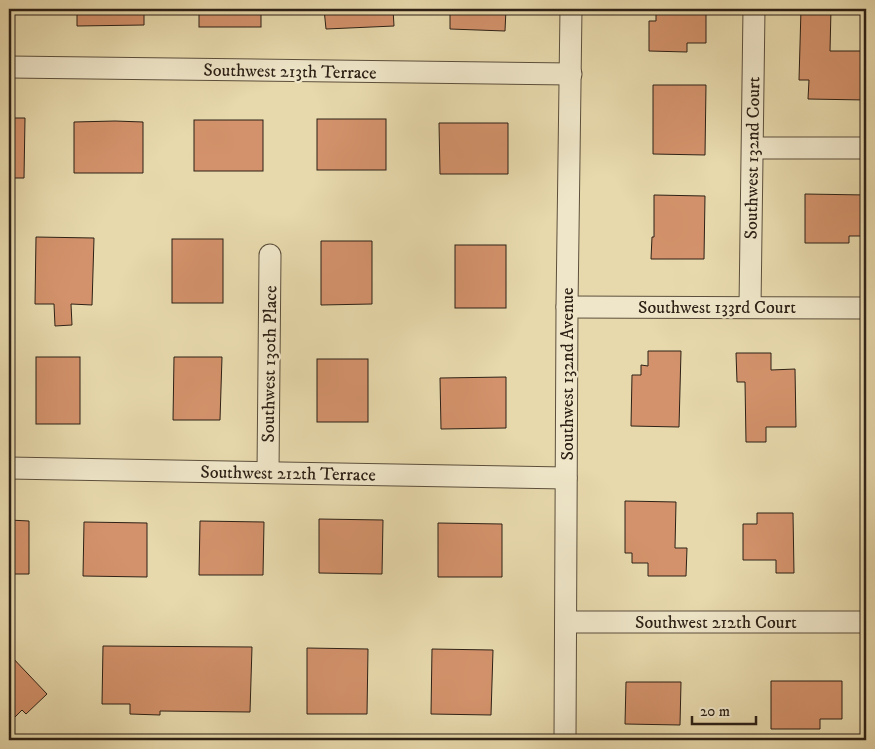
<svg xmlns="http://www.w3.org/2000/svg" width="875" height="749" font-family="'IM FELL DW Pica',serif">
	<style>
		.building { fill: #d3926b; stroke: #2d2116 }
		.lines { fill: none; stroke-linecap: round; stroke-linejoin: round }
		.minor-casing { stroke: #5c4f3c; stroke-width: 23 }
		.minor { stroke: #efe6c9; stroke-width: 21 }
		.labels { text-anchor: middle; stroke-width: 4.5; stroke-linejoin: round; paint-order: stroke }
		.street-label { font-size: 18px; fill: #2d2116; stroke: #efe6c9 }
	</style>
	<rect width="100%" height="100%" fill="#e7d9ac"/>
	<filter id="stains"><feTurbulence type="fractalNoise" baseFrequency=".004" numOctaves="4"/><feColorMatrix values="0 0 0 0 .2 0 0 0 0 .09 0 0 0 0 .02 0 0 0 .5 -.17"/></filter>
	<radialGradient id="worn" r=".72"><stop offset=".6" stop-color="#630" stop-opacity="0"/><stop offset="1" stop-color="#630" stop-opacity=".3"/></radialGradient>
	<!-- building -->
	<g class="building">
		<polygon points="77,9 144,9 144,25 77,26"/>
		<rect x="199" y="9" width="62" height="18"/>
		<polygon points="324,9 393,9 394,26 326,29"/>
		<polygon points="450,9 506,9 505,31 450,29"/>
		<polygon points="656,9 706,9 706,43 687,43 687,52 649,51 649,21 656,21"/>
		<polygon points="801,9 831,9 830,51 866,51 866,100 808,99 809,80 799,80"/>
		<polygon points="653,85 706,85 705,155 653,154"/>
		<polygon points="9,118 25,118 24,178 9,178"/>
		<rect x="317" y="119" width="69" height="51"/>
		<rect x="194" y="120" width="69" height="51"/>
		<polygon points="115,121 143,122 143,173 74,173 74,122"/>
		<polygon points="439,123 508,123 508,174 440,174"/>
		<polygon points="805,194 866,195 866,236 849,236 849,243 805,243"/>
		<polygon points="654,195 705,196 704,259 651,259 652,237 654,237"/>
		<polygon points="36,237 94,238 92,305 71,304 72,325 55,326 54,304 35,304"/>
		<rect x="172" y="239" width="51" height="64"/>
		<polygon points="321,241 372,241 372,304 321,305"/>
		<rect x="455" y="245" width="51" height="63"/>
		<polygon points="648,351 681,351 679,427 631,426 632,375 641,375 641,365 648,366"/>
		<polygon points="736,353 771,353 771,370 795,369 796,427 766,427 766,442 746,442 745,382 737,382"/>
		<rect x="36" y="357" width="44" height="67"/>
		<polygon points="174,357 222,357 220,420 173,420"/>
		<rect x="317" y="359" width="51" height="63"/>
		<polygon points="506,377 506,428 441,429 440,378"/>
		<polygon points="625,501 676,502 675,548 687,548 686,576 648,576 648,563 632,563 632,553 625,553"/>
		<polygon points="757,513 793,513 794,573 776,573 776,560 743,560 743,524 757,524"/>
		<polygon points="319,519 383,520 382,574 319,573"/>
		<polygon points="9,520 29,521 29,574 9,574"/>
		<polygon points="200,521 264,522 263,575 199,575"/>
		<polygon points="84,522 147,523 147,577 83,576"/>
		<polygon points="438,523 502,524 502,577 438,577"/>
		<polygon points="103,646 252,647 250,712 160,711 160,715 130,714 130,704 102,704"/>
		<polygon points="307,648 368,649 367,714 307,714"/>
		<polygon points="432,649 493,650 491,715 431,714"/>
		<polygon points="9,654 47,694 26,714 22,710 9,723"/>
		<polygon points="771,681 842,681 842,719 820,719 820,729 771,729"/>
		<polygon points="626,682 681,682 680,725 625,724"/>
	</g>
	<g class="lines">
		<!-- minor casing -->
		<g class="minor-casing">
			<g id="minor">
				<polyline points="9,67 571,74"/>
				<polyline points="753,148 866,148"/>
				<polyline points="567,307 866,308"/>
				<polyline points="750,307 754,9"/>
				<polyline points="9,468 566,478"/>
				<polyline points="268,472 270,255"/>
				<polyline points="566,622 866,622"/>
				<polyline points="565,740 567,307 571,9"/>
			</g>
		</g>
		<!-- minor -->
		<use href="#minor" class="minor"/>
	</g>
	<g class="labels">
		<!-- street labels -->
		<g class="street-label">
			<text transform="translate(290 71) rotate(1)" y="6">Southwest 213th Terrace</text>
			<text transform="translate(752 158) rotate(-89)" y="6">Southwest 132nd Court</text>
			<text x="717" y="313">Southwest 133rd Court</text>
			<text transform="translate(269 364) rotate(-89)" y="6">Southwest 130th Place</text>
			<text transform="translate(567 374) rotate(-90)" y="6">Southwest 132nd Avenue</text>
			<text transform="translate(288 473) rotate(1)" y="6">Southwest 212th Terrace</text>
			<text x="716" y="628">Southwest 212th Court</text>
		</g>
	</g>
	<!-- margin -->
	<rect width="875" height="749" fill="none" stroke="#e7d9ac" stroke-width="30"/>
	<rect x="10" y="10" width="855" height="729" fill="none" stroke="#2d2116" stroke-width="2.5"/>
	<rect x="15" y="15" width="845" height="719" fill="none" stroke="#2d2116"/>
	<!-- scale -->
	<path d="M692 716v8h64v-8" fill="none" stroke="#2d2116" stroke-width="2.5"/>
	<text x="700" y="716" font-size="15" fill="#2d2116" stroke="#efe6c9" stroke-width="4" paint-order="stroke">20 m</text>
	<rect width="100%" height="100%" filter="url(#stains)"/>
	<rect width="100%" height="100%" fill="url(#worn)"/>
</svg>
